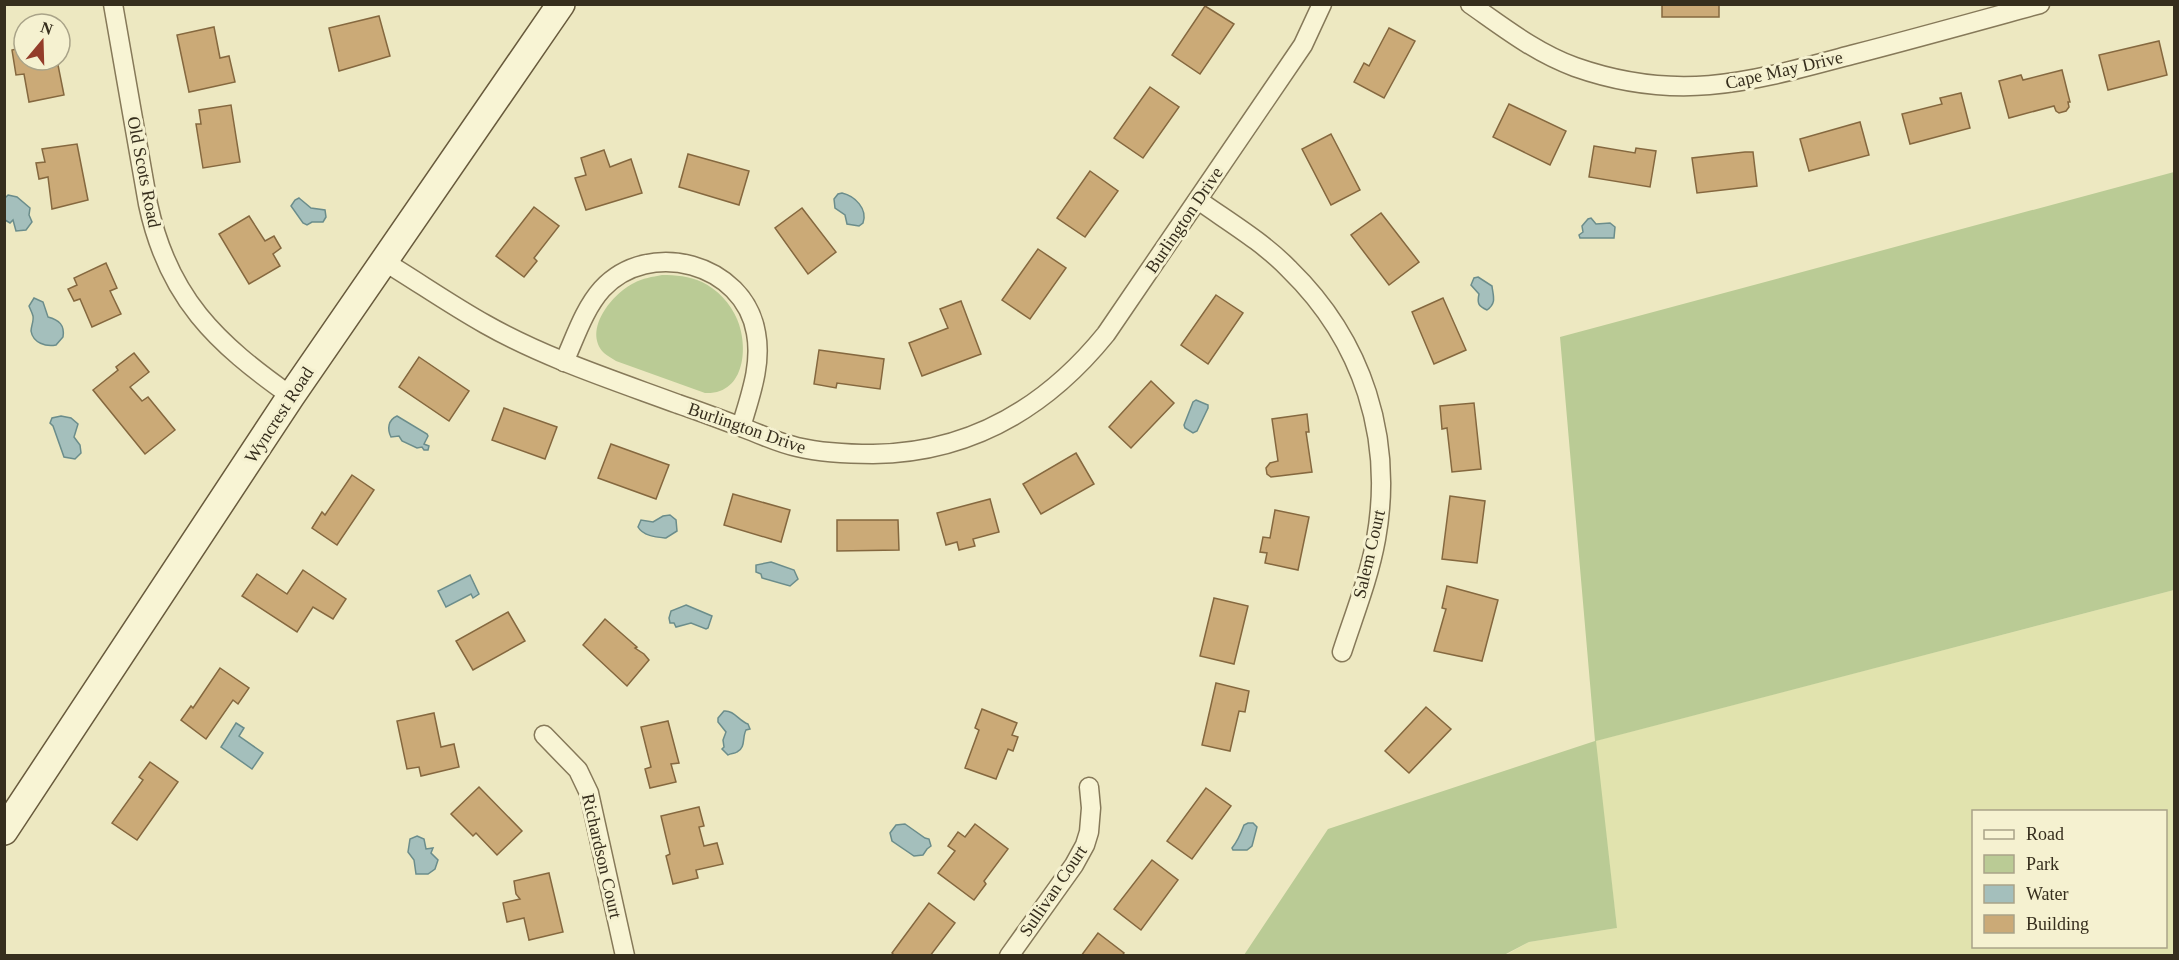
<svg xmlns="http://www.w3.org/2000/svg" width="2179" height="960" font-family="'Times New Roman',serif">
	<style>
		.farmland { fill: #e1e3ae; fill-rule: evenodd }
		.green { fill: #bacb95 }
		.water { fill: #a4bfbc; stroke: #6b8d8b; stroke-width: 1.5 }
		.building { fill: #cbaa77; stroke: #85683f; stroke-width: 1.5 }
		.lines { fill: none; stroke-linecap: round; stroke-linejoin: round }
		.street-casing { stroke: #867959; stroke-width: 21 }
		.secondary-casing { stroke: #685a3c; stroke-width: 30 }
		.street { stroke: #f8f4d4; stroke-width: 18 }
		.secondary { stroke: #f8f4d4; stroke-width: 27 }
		.labels { text-anchor: middle; stroke-width: 6; stroke-linejoin: round; paint-order: stroke }
		.street-label { font-size: 18px; fill: #362e1d; stroke: #f5f1d0 }
	</style>
	<rect width="100%" height="100%" fill="#ede8c1"/>
	<!-- farmland -->
	<path class="farmland" d="M 2174,590 L 2174,955 L 1504,956 L 1529,942 L 1617,928 L 1595,741 ZM 1974,812 L 2166,812 L 2166,946 L 1974,946 Z"/>
	<!-- green -->
	<g class="green">
		<polygon points="2174,172 2174,590 1596,741 1617,928 1529,942 1504,955 1244,955 1328,829 1595,741 1560,337"/>
		<path d="M 662,275 C 676,275 689,276 702,282 C 717,289 731,304 737,319 C 749,347 745,395 705,393 L 616,361 C 612,358 607,356 604,353 C 582,330 613,293 634,283 C 643,278 652,277 662,275 Z"/>
	</g>
	<!-- water -->
	<g class="water">
		<path d="M 842,193 C 855,196 868,209 863,223 L 859,226 L 847,224 L 845,215 L 835,208 L 834,199 L 838,194 Z"/>
		<polygon points="8,195 17,197 30,208 29,215 32,222 26,230 16,231 13,220 10,223 5,220 5,198"/>
		<polygon points="299,198 311,208 325,210 326,217 323,222 312,222 307,225 303,223 291,206 295,200"/>
		<polygon points="1591,218 1596,224 1610,223 1615,227 1614,238 1580,238 1579,235 1583,232 1582,226 1588,219"/>
		<path d="M 1478,277 L 1492,286 C 1493,296 1497,303 1487,310 C 1478,306 1477,303 1479,294 L 1471,285 L 1474,278 Z"/>
		<path d="M 34,298 L 43,302 L 48,317 C 59,320 65,325 63,337 L 56,345 C 46,347 33,343 31,331 C 31,326 34,321 33,316 C 32,312 30,309 29,306 Z"/>
		<polygon points="1196,400 1208,405 1208,408 1197,431 1193,433 1185,428 1184,425 1193,402"/>
		<polygon points="61,416 71,418 78,424 74,437 80,445 81,453 75,459 64,457 53,426 50,423 52,418"/>
		<path d="M 397,416 L 427,434 L 428,436 L 424,444 L 429,446 L 428,450 L 424,450 L 422,447 L 417,448 L 402,441 L 399,436 L 391,437 C 387,429 388,420 397,416 Z"/>
		<path d="M 670,515 L 676,520 L 677,531 L 666,538 C 656,537 643,536 638,527 L 641,520 L 653,522 L 663,516 Z"/>
		<polygon points="771,562 794,570 798,579 790,586 762,578 761,574 756,572 756,565"/>
		<polygon points="470,575 479,594 473,598 471,594 446,607 438,591"/>
		<polygon points="686,605 712,616 708,628 706,629 691,623 676,627 674,623 670,623 669,618 671,611"/>
		<path d="M 724,711 C 734,710 739,721 748,724 L 750,729 L 746,730 C 742,737 746,748 737,752 C 734,754 731,753 728,755 L 722,749 L 724,747 L 723,740 L 726,732 L 718,722 L 718,718 Z"/>
		<polygon points="236,723 244,728 239,736 263,753 252,769 221,747"/>
		<path d="M 1248,823 L 1253,823 L 1257,827 L 1252,846 L 1247,850 L 1233,850 L 1232,848 C 1237,842 1241,833 1244,825 Z"/>
		<polygon points="905,824 925,838 929,839 931,846 927,849 923,855 914,856 892,841 890,833 896,825"/>
		<polygon points="417,836 424,839 426,849 433,848 431,853 438,860 435,869 428,874 416,874 414,860 408,852 410,839"/>
	</g>
	<!-- building -->
	<g class="building">
		<rect x="1662" y="4" width="57" height="13"/>
		<polygon points="1205,6 1234,24 1200,74 1172,55"/>
		<polygon points="379,16 390,56 339,71 329,28"/>
		<polygon points="214,27 220,58 229,56 235,82 189,92 177,35"/>
		<polygon points="1389,28 1415,41 1384,98 1354,82 1364,63 1369,66"/>
		<polygon points="2159,41 2167,75 2108,90 2099,55"/>
		<polygon points="24,47 24,60 57,60 64,95 29,102 24,74 16,75 12,50"/>
		<polygon points="2062,70 2070,102 2068,102 2069,107 2066,111 2059,113 2056,111 2054,106 2009,118 1999,81 2021,75 2023,80"/>
		<polygon points="1150,87 1179,107 1143,158 1114,138"/>
		<polygon points="1961,93 1970,128 1910,144 1902,114 1942,104 1940,98"/>
		<polygon points="1509,104 1566,131 1550,165 1493,137"/>
		<polygon points="231,105 240,162 203,168 196,124 201,124 199,110"/>
		<polygon points="1860,122 1869,155 1809,171 1800,139"/>
		<polygon points="1331,134 1360,190 1331,205 1302,149"/>
		<polygon points="77,144 88,200 52,209 48,177 39,179 36,163 45,162 42,149"/>
		<polygon points="1594,146 1635,153 1636,148 1656,151 1650,187 1589,177"/>
		<polygon points="604,150 610,167 631,159 642,193 586,210 575,178 586,175 581,158"/>
		<polygon points="1745,152 1753,152 1757,186 1697,193 1692,158"/>
		<polygon points="688,154 749,171 739,205 679,187"/>
		<polygon points="1090,171 1118,191 1085,237 1057,218"/>
		<polygon points="534,207 559,226 534,258 537,261 524,277 496,256"/>
		<polygon points="802,208 836,252 808,274 775,228"/>
		<polygon points="1381,213 1419,262 1389,285 1351,235"/>
		<polygon points="249,216 265,241 274,236 281,248 273,254 280,266 249,284 219,234"/>
		<polygon points="1038,249 1066,268 1030,319 1002,300"/>
		<polygon points="106,263 117,288 110,291 121,314 92,327 80,299 74,301 68,289 77,285 74,278"/>
		<polygon points="1216,295 1243,313 1208,364 1181,345"/>
		<polygon points="1443,298 1466,350 1434,364 1412,312"/>
		<polygon points="961,301 981,354 922,376 909,343 948,328 940,309"/>
		<polygon points="819,350 884,359 880,389 837,383 836,388 814,384"/>
		<polygon points="134,353 149,372 130,387 142,401 148,397 175,430 145,454 93,390 118,370 116,367"/>
		<polygon points="419,357 469,391 449,421 399,387"/>
		<polygon points="1151,381 1174,403 1131,448 1109,427"/>
		<polygon points="1474,403 1481,469 1452,472 1447,428 1442,429 1440,406"/>
		<polygon points="504,408 557,427 545,459 492,440"/>
		<polygon points="1307,414 1309,432 1306,432 1312,472 1271,477 1267,474 1266,468 1270,463 1278,461 1272,419"/>
		<polygon points="611,444 669,465 656,499 598,478"/>
		<polygon points="1076,453 1094,484 1041,514 1023,484"/>
		<polygon points="352,475 374,490 337,545 312,528 322,512 325,515"/>
		<polygon points="733,494 790,510 781,542 724,525"/>
		<polygon points="1450,496 1485,501 1477,563 1442,559"/>
		<polygon points="990,499 999,532 973,539 975,546 959,550 957,542 946,545 937,513"/>
		<polygon points="1275,510 1309,517 1298,570 1265,563 1267,553 1260,552 1263,537 1270,538"/>
		<polygon points="837,520 898,520 899,550 837,551"/>
		<polygon points="303,570 346,599 333,619 313,607 297,632 242,596 257,574 287,594"/>
		<polygon points="1447,586 1498,600 1482,661 1434,651 1446,609 1442,608"/>
		<polygon points="1214,598 1248,606 1234,664 1200,656"/>
		<polygon points="508,612 525,641 473,670 456,641"/>
		<polygon points="605,619 637,647 635,648 644,654 649,660 627,686 583,645"/>
		<polygon points="220,668 249,688 238,704 233,700 206,739 181,720 191,706 193,708"/>
		<polygon points="1216,683 1249,691 1245,712 1239,711 1230,751 1202,745"/>
		<polygon points="1426,707 1451,729 1409,773 1385,751"/>
		<polygon points="982,709 1017,723 1012,735 1018,737 1013,751 1008,749 996,779 965,768 979,730 975,728"/>
		<polygon points="434,713 441,747 454,744 459,767 421,776 419,767 407,769 397,721"/>
		<polygon points="668,721 679,763 671,764 676,782 650,788 645,769 651,767 641,727"/>
		<polygon points="150,762 178,782 137,840 112,823 143,780 139,777"/>
		<polygon points="479,787 522,831 497,855 476,833 473,836 451,814"/>
		<polygon points="1206,788 1231,806 1192,859 1167,841"/>
		<polygon points="699,807 704,826 699,827 704,846 717,843 723,864 696,870 698,878 673,884 666,856 670,854 661,816"/>
		<polygon points="975,824 1008,849 984,881 986,884 974,900 938,873 955,851 948,846 958,832 965,837"/>
		<polygon points="1152,860 1178,880 1141,930 1114,909"/>
		<polygon points="549,873 563,932 529,940 524,918 507,922 503,903 520,899 516,894 514,881"/>
		<polygon points="929,903 955,923 930,956 895,956 892,953"/>
		<polygon points="1098,933 1124,953 1122,956 1081,956"/>
	</g>
	<g class="lines">
		<!-- street casing -->
		<g class="street-casing">
			<g id="street">
				<path d="M 113,4 L 148,204 C 168,298 216,343 291,396"/>
				<path d="M 1470,4 C 1503,27 1536,53 1575,67 C 1680,104 1753,81 1855,54 C 1917,38 1978,21 2040,4"/>
				<path d="M 1198,200 C 1229,222 1263,242 1289,269 C 1363,341 1394,438 1376,539 C 1369,578 1354,615 1342,652"/>
				<path d="M 385,262 C 418,282 451,305 485,324 C 545,358 613,380 678,404 C 699,411 720,419 741,427 C 760,434 778,443 797,447 C 823,453 847,454 873,454 C 971,453 1046,408 1106,334 L 1303,45 L 1322,4"/>
				<path d="M 564,362 C 575,338 584,309 602,289 C 649,238 744,263 756,333 C 762,365 750,396 741,427"/>
				<polyline points="544,735 578,770 589,793 625,956"/>
				<polyline points="1009,956 1074,865 1085,845 1089,832 1091,808 1089,787"/>
			</g>
		</g>
		<!-- secondary casing -->
		<g class="secondary-casing">
			<polyline id="secondary" points="4,831 291,396 561,4"/>
		</g>
		<!-- street -->
		<use href="#street" class="street"/>
		<!-- secondary -->
		<use href="#secondary" class="secondary"/>
	</g>
	<g class="labels">
		<!-- street labels -->
		<g class="street-label">
			<text transform="translate(1784 70) rotate(-13)" y="6">Cape May Drive</text>
			<text transform="translate(144 172) rotate(79)" y="6">Old Scots Road</text>
			<text transform="translate(1184 220) rotate(-56)" y="6">Burlington Drive</text>
			<text transform="translate(279 415) rotate(-57)" y="6">Wyncrest Road</text>
			<text transform="translate(747 428) rotate(19)" y="6">Burlington Drive</text>
			<text transform="translate(1369 554) rotate(-77)" y="6">Salem Court</text>
			<text transform="translate(602 856) rotate(77)" y="6">Richardson Court</text>
			<text transform="translate(1053 891) rotate(-56)" y="6">Sullivan Court</text>
		</g>
	</g>
	<!-- border -->
	<rect width="2179" height="960" fill="none" stroke="#362e1d" stroke-width="12"/>
	<!-- legend -->
	<rect x="1972" y="810" width="195" height="138" fill="#f5f1d0" stroke="#a9a388" stroke-width="1.5"/>
	<rect x="1984" y="830" width="30" height="9" fill="#f8f4d4" stroke="#a9a388" stroke-width="1.5"/>
	<text x="2026" y="840" font-size="18" fill="#362e1d">Road</text>
	<rect x="1984" y="855" width="30" height="18" fill="#bacb95" stroke="#a9a388" stroke-width="1.5"/>
	<text x="2026" y="870" font-size="18" fill="#362e1d">Park</text>
	<rect x="1984" y="885" width="30" height="18" fill="#a4bfbc" stroke="#a9a388" stroke-width="1.5"/>
	<text x="2026" y="900" font-size="18" fill="#362e1d">Water</text>
	<rect x="1984" y="915" width="30" height="18" fill="#cbaa77" stroke="#a9a388" stroke-width="1.5"/>
	<text x="2026" y="930" font-size="18" fill="#362e1d">Building</text>
	<!-- north arrow -->
	<g transform="translate(42 42) rotate(19)"><circle r="28" fill="#f5f1d0" stroke="#a9a388" stroke-width="1.5"/>
	<path d="M0-4.5L10 22L0 15L-10 22Z" fill="#943d2a"/>
	<text y="-9" font-size="16" font-weight="bold" text-anchor="middle" fill="#362e1d">N</text>
	</g>
</svg>
